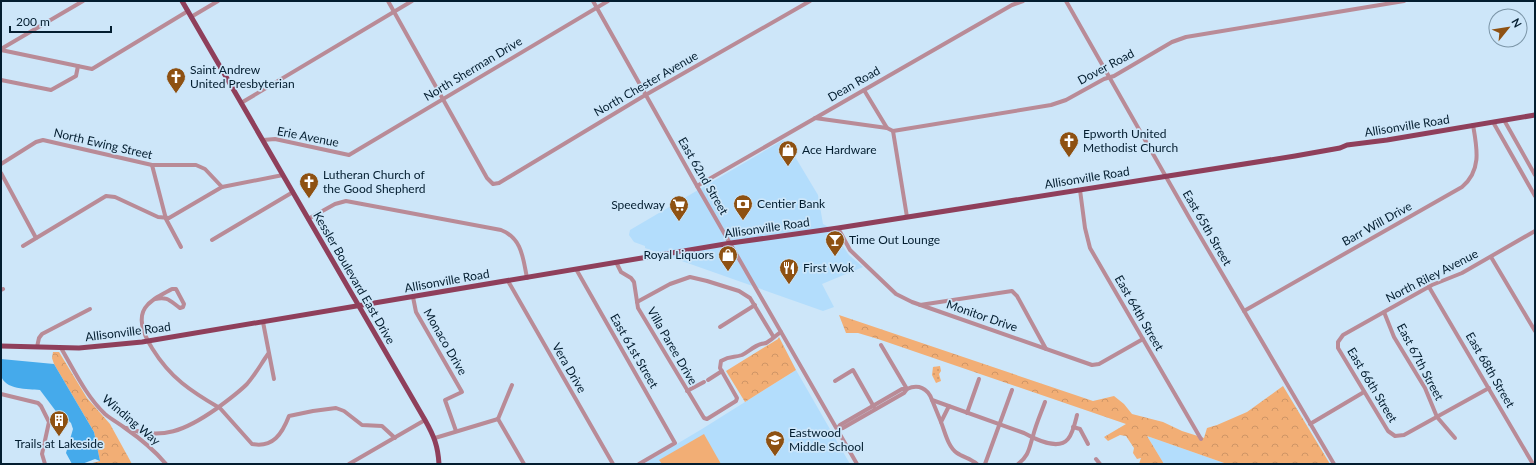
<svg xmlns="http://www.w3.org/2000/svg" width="1536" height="465" font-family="Lato,sans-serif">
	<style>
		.built { fill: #b3ddfc }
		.grass { fill: url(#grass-dots) }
		.forest { fill: url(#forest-crowns) }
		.pitch { fill: #f2ae75 }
		.water { fill: #45aaeb }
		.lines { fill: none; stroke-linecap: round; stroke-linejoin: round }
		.minor { stroke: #b98b97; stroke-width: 4 }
		.major { stroke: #8f3f5b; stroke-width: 5 }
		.labels { text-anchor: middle; stroke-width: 3.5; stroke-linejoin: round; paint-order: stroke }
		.street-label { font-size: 12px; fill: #031d2f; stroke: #cde6f9 }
		.poi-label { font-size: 12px; fill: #031d2f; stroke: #cde6f9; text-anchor: start }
	</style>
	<defs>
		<pattern id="grass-dots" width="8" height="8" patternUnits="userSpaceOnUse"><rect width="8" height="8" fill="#f2ae75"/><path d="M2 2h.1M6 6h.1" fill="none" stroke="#ce9566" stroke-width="1.8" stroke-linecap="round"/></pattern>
		<pattern id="forest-crowns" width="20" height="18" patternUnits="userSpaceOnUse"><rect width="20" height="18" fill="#f2ae75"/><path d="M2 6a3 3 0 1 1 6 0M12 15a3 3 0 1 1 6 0" fill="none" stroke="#ce9566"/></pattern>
	</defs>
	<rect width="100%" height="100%" fill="#cde6f9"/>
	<!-- built -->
	<g class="built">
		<polygon points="783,140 788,145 818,195 823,224 836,231 840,242 849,255 863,267 822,284 834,307 823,311 645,248 645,246 634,242 629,235 630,230"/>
		<polygon points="796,370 850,464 643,464 702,429"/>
		<polygon points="1147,436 1227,464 1164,464"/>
	</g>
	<!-- grass -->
	<polygon class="grass" points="940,366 941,371 939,374 941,381 936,383 932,375 933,367"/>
	<!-- forest -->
	<g class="forest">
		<polygon points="839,315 1093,401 1114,396 1124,404 1132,414 1163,422 1182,431 1204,438 1207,428 1217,425 1247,412 1283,386 1330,464 1227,464 1147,436 1164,464 1139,464 1141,458 1137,459 1133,453 1134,448 1126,436 1120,435 1108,441 1104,437 1126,424 878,339 858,333 846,333"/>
		<polygon points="779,337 796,370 745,402 726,371 778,339"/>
		<polygon points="53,352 59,352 87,398 110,424 132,464 89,464 100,461 94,432 54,364 52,358"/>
	</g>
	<!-- pitch -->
	<polygon class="pitch" points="704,434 721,464 662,464 659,460"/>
	<!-- water -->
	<path class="water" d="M 1,359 L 54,364 L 94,432 L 100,461 L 95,459 L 82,464 L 72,464 L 66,453 L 73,429 L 71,423 L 66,418 L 58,414 L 40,390 C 28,389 4,390 1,375 C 0,370 1,364 1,359 Z"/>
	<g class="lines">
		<!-- minor -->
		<g class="minor">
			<polyline points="388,1 487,178 493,184 499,183 642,97 810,1"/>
			<polyline points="593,1 697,186 857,464"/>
			<polyline points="1066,1 1190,219 1334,464"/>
			<polyline points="191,17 218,1"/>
			<polyline points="1,49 83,1"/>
			<polyline points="1,50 92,69 188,11"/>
			<polyline points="1,80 51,90 76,76 78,66"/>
			<polyline points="864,90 887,128"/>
			<polyline points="241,103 412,1"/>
			<polyline points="815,118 887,128 893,131 1051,105 1066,100 1104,79 1114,76 1172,42 1186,37 1404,1"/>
			<polyline points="1504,120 1535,175"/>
			<polyline points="1493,122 1535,196"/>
			<polyline points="893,131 907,217"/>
			<polyline points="263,140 275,139 349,155 608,1"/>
			<polyline points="1,164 36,142 43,140 152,165 196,165 205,169 222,187"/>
			<polyline points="152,165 166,219 181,247"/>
			<polyline points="1,173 36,238"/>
			<polyline points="697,186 1012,5 1023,1"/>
			<polyline points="1080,190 1085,228 1090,248 1201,439"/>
			<path d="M 308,219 L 335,204 L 346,201 L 501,230 C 522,238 523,258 527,278"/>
			<polyline points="838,228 850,250 896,294 912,302 1092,365 1099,364 1143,339"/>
			<polyline points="212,240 293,192"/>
			<polyline points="23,246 106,196 115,197 158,217 169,218 222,187 283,175"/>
			<polyline points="1491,257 1535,331"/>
			<path d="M 616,262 L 621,272 L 631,278 L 634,282 L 638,308 L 704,418 L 707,419 L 736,401 L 737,398 L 720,368 L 721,361 C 731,355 734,358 742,355 C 748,352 754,346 761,344 C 764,343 766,344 769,341 C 774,338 776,335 781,332"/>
			<polyline points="576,269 675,443 639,464"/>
			<polyline points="508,281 613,464"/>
			<polyline points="1429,287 1533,464"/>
			<polyline points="1,290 3,289"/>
			<polyline points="413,297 416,312 462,392 445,400 456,431"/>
			<path d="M 155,299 C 168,296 170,301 180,308 L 183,307 L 184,304 L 176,289 L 172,289 C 163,294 151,299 145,308 C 131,329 166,370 182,383 C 193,392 206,400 218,407"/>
			<polyline points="637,302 670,284 690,277 707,281 739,291 750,298 773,336"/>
			<polyline points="920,305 1012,291 1017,296 1046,349"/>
			<path d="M 1244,311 L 1462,187 C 1482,170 1477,148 1473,125"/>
			<polyline points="1384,312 1394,337 1425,388 1437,417 1455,438"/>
			<polyline points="263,322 274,379"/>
			<polyline points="720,327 755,305"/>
			<path d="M 881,345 L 907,389 C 918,384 928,388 932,400 L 1024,433 C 1035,439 1058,451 1068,439 C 1073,433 1075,423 1077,415"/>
			<polyline points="37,347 39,338 42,334 90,309"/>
			<path d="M 61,348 C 74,370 86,396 105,414 C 111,419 118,423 125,428 C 138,437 156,452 166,464"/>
			<polyline points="708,380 722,371"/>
			<polyline points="835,381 853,370 874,407"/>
			<polyline points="1489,388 1404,435 1395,436 1388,431 1338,348 1338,342 1343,335 1432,285 1462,273 1535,231"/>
			<polygon points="902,389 907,389 904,393 843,428 837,429 840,425"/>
			<polyline points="687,391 704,382"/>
			<polyline points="1,394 38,403 41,406 49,422 42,454 45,464"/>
			<polyline points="932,400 941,422"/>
			<path d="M 949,406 L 941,422 C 945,432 948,447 957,453 C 963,457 971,459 977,464"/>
			<path d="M 219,407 L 252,444 C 273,448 282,434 289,416 L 313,411 L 336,408 L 344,411 L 362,425 L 382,426 L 395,438"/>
			<polyline points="967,413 979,379"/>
			<polyline points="498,419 524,464"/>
			<polyline points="498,419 512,385"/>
			<polyline points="1310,424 1364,392"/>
			<polyline points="1073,427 1080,429 1088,444"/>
			<path d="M 126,428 C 162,441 186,430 216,409 C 227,401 238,393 247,384 C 255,375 261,364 268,354"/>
			<polyline points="435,438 498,419"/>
			<polyline points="1096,459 1100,464"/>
			<polyline points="349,464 425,420"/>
			<polyline points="985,464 1012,390"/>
			<path d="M 1018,464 C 1029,456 1029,448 1033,436 C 1036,424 1041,413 1045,402"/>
		</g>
		<!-- major -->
		<g class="major">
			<path d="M 182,1 L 425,420 C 434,436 438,446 439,464"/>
			<polyline points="1,346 79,348 142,342 731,243 838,228 1295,156 1340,148 1347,145 1387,140 1535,115"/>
		</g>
	</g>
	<!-- icons -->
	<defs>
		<g id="church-pin" transform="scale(1)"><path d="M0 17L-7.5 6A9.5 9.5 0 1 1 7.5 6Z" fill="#8e5112" stroke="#cde6f9"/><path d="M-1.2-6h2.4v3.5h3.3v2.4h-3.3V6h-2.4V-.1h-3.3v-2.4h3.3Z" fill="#fff"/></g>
		<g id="shop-pin" transform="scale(1)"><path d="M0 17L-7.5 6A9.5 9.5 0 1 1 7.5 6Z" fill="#8e5112" stroke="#cde6f9"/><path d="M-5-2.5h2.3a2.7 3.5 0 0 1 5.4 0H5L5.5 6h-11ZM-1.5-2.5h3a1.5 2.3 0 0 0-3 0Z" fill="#fff"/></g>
		<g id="bank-pin" transform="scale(1)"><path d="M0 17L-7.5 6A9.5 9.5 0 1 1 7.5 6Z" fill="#8e5112" stroke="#cde6f9"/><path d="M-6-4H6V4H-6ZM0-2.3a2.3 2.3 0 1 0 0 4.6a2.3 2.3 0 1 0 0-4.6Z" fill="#fff"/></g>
		<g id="supermarket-pin" transform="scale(1)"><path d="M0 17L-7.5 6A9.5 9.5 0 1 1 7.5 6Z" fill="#8e5112" stroke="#cde6f9"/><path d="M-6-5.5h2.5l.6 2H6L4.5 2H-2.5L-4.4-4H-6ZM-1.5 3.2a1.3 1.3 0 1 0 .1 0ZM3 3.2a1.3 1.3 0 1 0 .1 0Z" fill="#fff"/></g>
		<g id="bar-pin" transform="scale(1)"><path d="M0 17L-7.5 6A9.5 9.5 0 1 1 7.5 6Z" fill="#8e5112" stroke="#cde6f9"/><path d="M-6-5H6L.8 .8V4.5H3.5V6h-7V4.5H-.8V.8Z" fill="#fff"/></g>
		<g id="restaurant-pin" transform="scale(1)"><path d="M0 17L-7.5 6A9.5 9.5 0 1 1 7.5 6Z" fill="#8e5112" stroke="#cde6f9"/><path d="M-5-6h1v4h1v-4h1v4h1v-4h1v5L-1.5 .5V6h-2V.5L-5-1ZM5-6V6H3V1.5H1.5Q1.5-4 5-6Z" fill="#fff"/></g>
		<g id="building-pin" transform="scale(1)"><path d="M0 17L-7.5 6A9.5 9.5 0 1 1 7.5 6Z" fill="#8e5112" stroke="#cde6f9"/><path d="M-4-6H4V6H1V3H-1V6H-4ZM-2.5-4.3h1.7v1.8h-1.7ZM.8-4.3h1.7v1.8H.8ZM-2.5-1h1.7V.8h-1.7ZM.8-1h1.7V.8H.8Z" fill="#fff"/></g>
		<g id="school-pin" transform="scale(1)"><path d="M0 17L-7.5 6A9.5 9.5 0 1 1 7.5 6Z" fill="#8e5112" stroke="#cde6f9"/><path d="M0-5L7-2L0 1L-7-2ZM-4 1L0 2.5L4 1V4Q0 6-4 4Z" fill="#fff"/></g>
	</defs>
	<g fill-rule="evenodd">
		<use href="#church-pin" x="176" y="77"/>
		<use href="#church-pin" x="1069" y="141"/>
		<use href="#shop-pin" x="788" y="150"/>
		<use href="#church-pin" x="309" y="182"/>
		<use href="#bank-pin" x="743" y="204"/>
		<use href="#supermarket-pin" x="679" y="205"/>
		<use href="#bar-pin" x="835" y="240"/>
		<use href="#shop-pin" x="728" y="255"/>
		<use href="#restaurant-pin" x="789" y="268"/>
		<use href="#building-pin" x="59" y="420"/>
		<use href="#school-pin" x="775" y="440"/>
	</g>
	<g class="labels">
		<!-- street labels -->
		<g class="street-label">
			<text transform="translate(1106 67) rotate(-28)" y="4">Dover Road</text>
			<text transform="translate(473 69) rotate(-31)" y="4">North Sherman Drive</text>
			<text transform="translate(646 84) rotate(-30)" y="4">North Chester Avenue</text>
			<text transform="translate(854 84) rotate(-30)" y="4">Dean Road</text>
			<text transform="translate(1407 126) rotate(-9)" y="4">Allisonville Road</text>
			<text transform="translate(308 137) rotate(11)" y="4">Erie Avenue</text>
			<text transform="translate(103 144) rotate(13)" y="4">North Ewing Street</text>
			<text transform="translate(703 176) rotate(60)" y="4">East 62nd Street</text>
			<text transform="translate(1087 178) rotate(-9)" y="4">Allisonville Road</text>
			<text transform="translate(1377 224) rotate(-29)" y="4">Barr Will Drive</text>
			<text transform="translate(767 228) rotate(-8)" y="4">Allisonville Road</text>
			<text transform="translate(1207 228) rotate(60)" y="4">East 65th Street</text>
			<text transform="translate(1432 276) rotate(-27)" y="4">North Riley Avenue</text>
			<text transform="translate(354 278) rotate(60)" y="4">Kessler Boulevard East Drive</text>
			<text transform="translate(447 281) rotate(-10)" y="4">Allisonville Road</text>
			<text transform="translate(1139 313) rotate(60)" y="4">East 64th Street</text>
			<text transform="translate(982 316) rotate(19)" y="4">Monitor Drive</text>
			<text transform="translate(128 332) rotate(-7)" y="4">Allisonville Road</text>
			<text transform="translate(445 342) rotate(60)" y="4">Monaco Drive</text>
			<text transform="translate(672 346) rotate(60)" y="4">Villa Paree Drive</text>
			<text transform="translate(634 351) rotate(60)" y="4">East 61st Street</text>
			<text transform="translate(1420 362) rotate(62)" y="4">East 67th Street</text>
			<text transform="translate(569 368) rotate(60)" y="4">Vera Drive</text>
			<text transform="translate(1490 370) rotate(60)" y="4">East 68th Street</text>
			<text transform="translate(1372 385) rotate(59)" y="4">East 66th Street</text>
			<text transform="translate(131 420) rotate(40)" y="4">Winding Way</text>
		</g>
		<!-- poi labels -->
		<g class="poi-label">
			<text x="190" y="74">Saint Andrew<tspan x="190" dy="14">United Presbyterian</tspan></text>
			<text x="1083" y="138">Epworth United<tspan x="1083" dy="14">Methodist Church</tspan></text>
			<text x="802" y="154">Ace Hardware</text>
			<text x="323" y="179">Lutheran Church of<tspan x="323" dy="14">the Good Shepherd</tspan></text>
			<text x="757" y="208">Centier Bank</text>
			<text x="665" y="209" text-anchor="end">Speedway</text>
			<text x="849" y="244">Time Out Lounge</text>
			<text x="714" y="259" text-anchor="end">Royal Liquors</text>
			<text x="803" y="272">First Wok</text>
			<text x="789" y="437">Eastwood<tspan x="789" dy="14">Middle School</tspan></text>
			<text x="59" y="448" text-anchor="middle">Trails at Lakeside</text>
		</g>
	</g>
	<!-- border -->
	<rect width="1536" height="465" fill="none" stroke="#031d2f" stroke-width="4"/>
	<!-- north arrow -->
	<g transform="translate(1508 28) rotate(60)"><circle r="19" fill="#cde6f9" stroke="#7c96a8"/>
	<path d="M0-3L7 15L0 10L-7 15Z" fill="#8e5112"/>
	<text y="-6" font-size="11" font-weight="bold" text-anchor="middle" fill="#031d2f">N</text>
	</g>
	<!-- scale -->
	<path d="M10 26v6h101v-6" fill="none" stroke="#031d2f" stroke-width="2"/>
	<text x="16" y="26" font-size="12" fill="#031d2f" stroke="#cde6f9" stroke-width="3" paint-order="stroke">200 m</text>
</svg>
